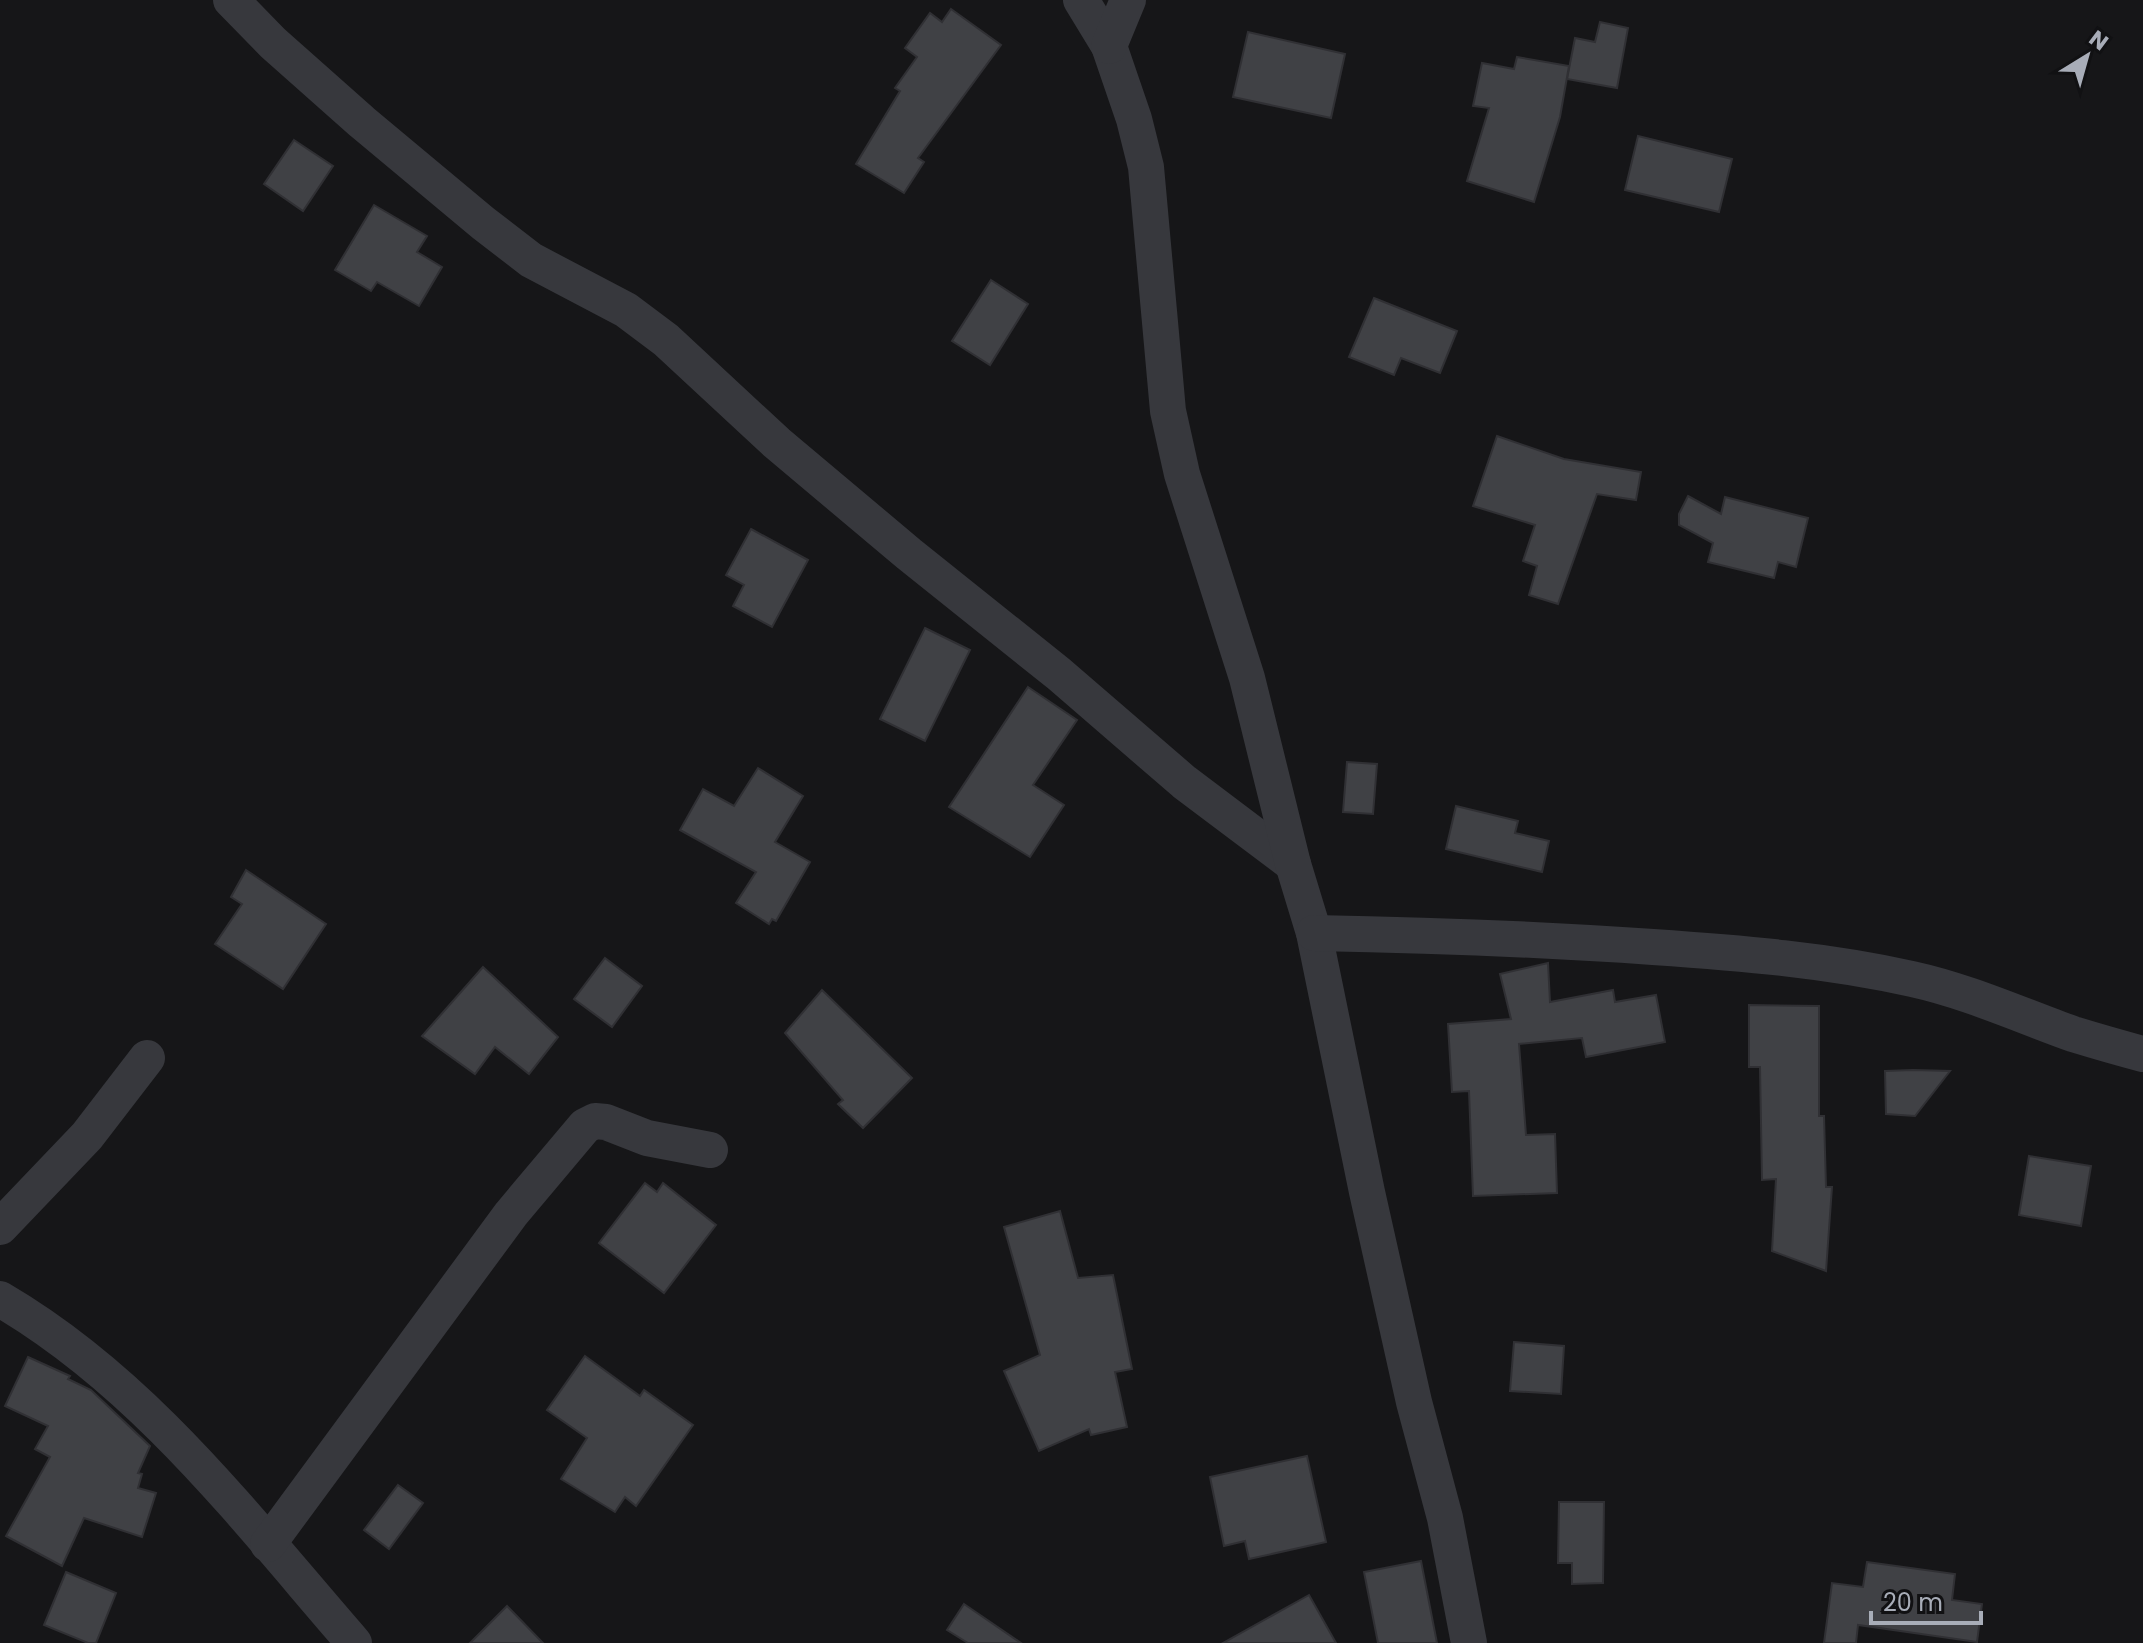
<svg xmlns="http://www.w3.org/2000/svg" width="2143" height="1643" font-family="Poppins,sans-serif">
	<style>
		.building { fill: #404145; stroke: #303034; stroke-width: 2 }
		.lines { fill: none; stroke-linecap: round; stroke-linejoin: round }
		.street { stroke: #37383d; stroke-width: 36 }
	</style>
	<rect width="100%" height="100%" fill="#161618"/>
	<!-- building -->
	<g class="building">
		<polygon points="951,9 1001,45 918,158 924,162 904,193 856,164 900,91 895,88 917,57 905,48 930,13 942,22"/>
		<polygon points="1600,22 1628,28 1617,88 1567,79 1575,38 1595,42"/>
		<polygon points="1248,32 1345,54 1331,118 1233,97"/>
		<polygon points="1517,57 1569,66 1560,117 1534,202 1467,181 1489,108 1473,106 1482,63 1514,69"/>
		<polygon points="1638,136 1732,159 1719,212 1625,190"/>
		<polygon points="294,140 333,166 303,211 264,184"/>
		<polygon points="374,205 427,236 417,252 442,267 419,306 377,282 371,291 335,270"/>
		<polygon points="991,280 1028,304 990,365 952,341"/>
		<polygon points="1374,298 1457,331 1440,373 1401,358 1394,375 1349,357"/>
		<polygon points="1497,436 1564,459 1641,472 1636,500 1597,494 1558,604 1529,595 1537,566 1523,561 1535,525 1473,506"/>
		<polygon points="1688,496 1721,514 1725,497 1808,518 1796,567 1778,562 1774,578 1708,562 1713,543 1679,525 1679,514"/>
		<polygon points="751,529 808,560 772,627 733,606 744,585 726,575"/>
		<polygon points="925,628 970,650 925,741 880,719"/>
		<polygon points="1028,687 1077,720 1033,785 1064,805 1030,857 949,807"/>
		<polygon points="1347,762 1377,764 1373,814 1343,812"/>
		<polygon points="758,768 803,796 775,842 810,862 776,921 772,919 769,924 736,903 756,872 680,830 703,789 734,806"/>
		<polygon points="1456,806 1518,821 1515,833 1549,841 1542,872 1446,849"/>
		<polygon points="246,870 326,924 283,989 215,944 242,904 231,897"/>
		<polygon points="605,958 642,986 612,1027 574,999"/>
		<polygon points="1548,963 1550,1002 1613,990 1615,1002 1656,995 1665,1042 1586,1057 1582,1038 1519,1044 1526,1135 1555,1134 1557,1193 1473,1196 1469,1091 1452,1092 1448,1024 1511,1019 1500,974"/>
		<polygon points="483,967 558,1037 529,1074 495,1047 475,1074 422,1036"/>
		<polygon points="822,990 912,1078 863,1128 838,1104 843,1100 785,1033"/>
		<polygon points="1749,1005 1819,1006 1819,1116 1824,1116 1826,1187 1832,1187 1826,1271 1772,1251 1776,1179 1762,1180 1760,1067 1749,1067"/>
		<polygon points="1885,1071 1913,1070 1950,1071 1915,1116 1886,1114"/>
		<polygon points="2029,1156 2091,1166 2081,1226 2019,1215"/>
		<polygon points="645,1183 657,1192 663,1183 716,1225 664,1293 599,1243"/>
		<polygon points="1060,1211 1078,1278 1113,1275 1132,1369 1115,1372 1127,1427 1091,1435 1089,1429 1039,1451 1004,1371 1040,1355 1004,1227"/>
		<polygon points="1514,1342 1564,1346 1561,1394 1510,1391"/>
		<polygon points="585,1356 640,1396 644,1390 693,1425 636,1506 625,1497 615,1512 561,1479 587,1438 547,1410"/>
		<polygon points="28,1357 70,1376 68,1379 91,1390 150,1446 138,1473 142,1474 138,1488 156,1493 142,1537 84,1518 62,1566 6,1536 50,1457 35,1449 48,1426 5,1406"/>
		<polygon points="1307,1456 1326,1542 1249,1559 1245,1541 1224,1546 1210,1477"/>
		<polygon points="398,1485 423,1503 389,1549 364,1530"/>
		<polygon points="1559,1502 1604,1502 1603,1583 1572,1584 1572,1563 1558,1563"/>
		<polygon points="1421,1561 1437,1643 1378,1643 1364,1572"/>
		<polygon points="1867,1562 1955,1574 1952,1600 1982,1604 1977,1642 1858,1625 1856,1643 1824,1643 1832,1583 1863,1587"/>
		<polygon points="66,1572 116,1593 96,1643 88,1643 44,1625"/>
		<polygon points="1309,1595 1336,1643 1223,1643"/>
		<polygon points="964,1604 1021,1643 968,1643 947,1630"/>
		<polygon points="507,1606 543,1643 470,1643"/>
	</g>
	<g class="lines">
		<!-- street -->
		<g class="street">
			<polyline points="231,0 273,43 362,122 483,223 531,260 626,310 666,340 777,443 909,554 1059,674 1184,782 1293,864"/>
			<polyline points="1081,0 1109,46 1134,119 1146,167 1168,411 1182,474 1247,678 1293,864 1314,933 1367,1192 1414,1402 1445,1518 1469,1643"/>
			<polyline points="1109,46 1128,0"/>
			<path d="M 1314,933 C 1427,935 1540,939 1653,947 C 1741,953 1827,960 1912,979 C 1967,991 2020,1015 2073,1034 C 2096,1041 2120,1048 2143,1054"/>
			<polyline points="0,1227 87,1136 147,1058"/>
			<path d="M 0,1299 C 144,1383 246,1519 354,1643"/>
			<polyline points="268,1544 511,1214 585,1126 595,1121 606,1122 647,1138 710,1150"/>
		</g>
	</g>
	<!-- north arrow -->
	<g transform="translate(2087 56) rotate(37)" stroke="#111113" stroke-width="6" paint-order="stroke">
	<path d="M0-6L14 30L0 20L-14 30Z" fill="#a8adb8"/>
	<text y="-12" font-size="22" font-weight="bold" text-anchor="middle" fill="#a8adb8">N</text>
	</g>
	<!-- scale -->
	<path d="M1871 1611v12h110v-12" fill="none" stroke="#a8adb8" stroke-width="4"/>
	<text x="1883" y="1611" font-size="24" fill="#a8adb8" stroke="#111113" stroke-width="6" paint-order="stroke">20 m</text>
</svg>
